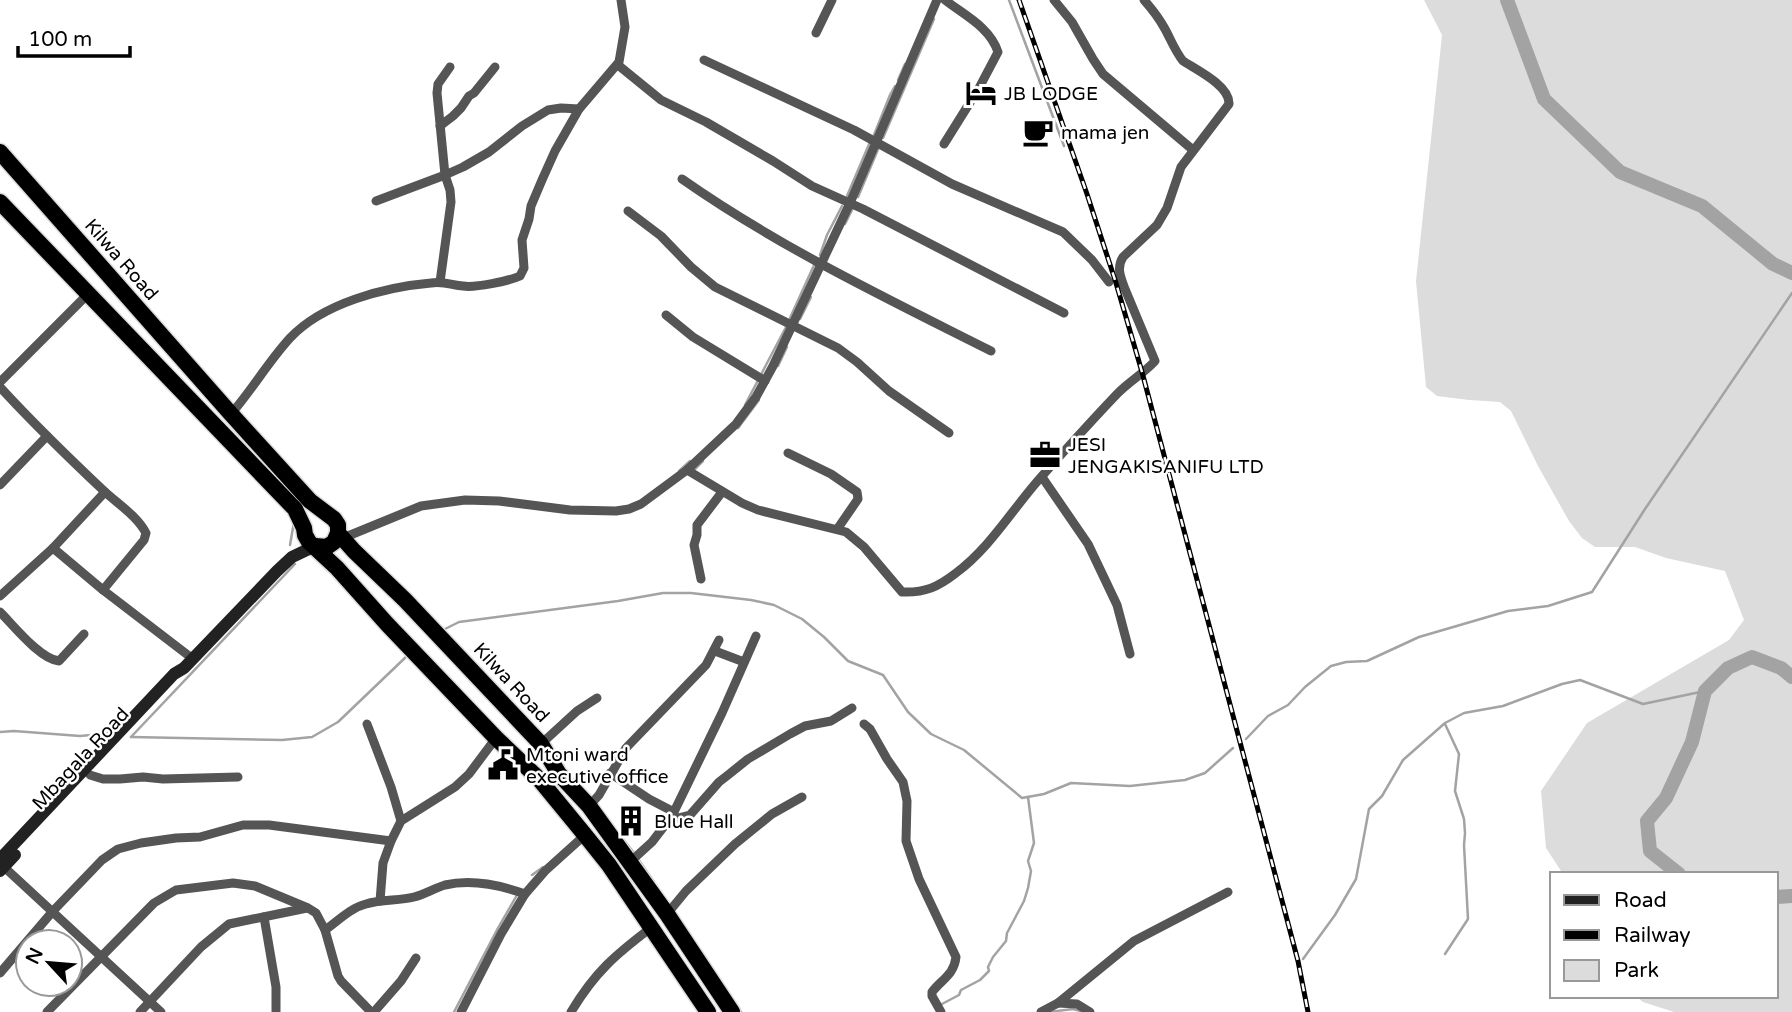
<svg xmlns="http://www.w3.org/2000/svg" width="1792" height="1012" font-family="'Varela Round',sans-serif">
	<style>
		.green { fill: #dcdcdc }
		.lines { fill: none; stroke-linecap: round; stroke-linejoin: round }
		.stream { stroke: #a3a3a3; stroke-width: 2.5 }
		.river { stroke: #a3a3a3; stroke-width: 14 }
		.highway-casing { stroke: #dbdbdb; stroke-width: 19 }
		.street { stroke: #555; stroke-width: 9 }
		.secondary { stroke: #222; stroke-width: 12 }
		.highway { stroke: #000; stroke-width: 16 }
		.rail-casing { stroke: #000; stroke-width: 5 }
		.rail { stroke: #fff; stroke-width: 2.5; stroke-dasharray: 8; stroke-linecap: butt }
		.labels { text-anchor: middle; stroke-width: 5; stroke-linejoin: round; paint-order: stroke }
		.poi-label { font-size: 19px; fill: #000; stroke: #fff; text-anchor: start }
		.street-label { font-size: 19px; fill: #000; stroke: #fff }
	</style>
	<rect width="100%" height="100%" fill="#fff"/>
	<!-- green -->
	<polygon class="green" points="1424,0 1792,0 1792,1012 1674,1012 1643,1002 1636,996 1776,996 1776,874 1563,874 1546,848 1541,791 1587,723 1729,640 1744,620 1725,571 1666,558 1635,547 1595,547 1582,538 1569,521 1538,466 1511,411 1500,402 1469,400 1437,396 1426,387 1416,281 1442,35"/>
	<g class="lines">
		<!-- stream -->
		<g class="stream">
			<polyline points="1009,0 1064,146"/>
			<polyline points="898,80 905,64"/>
			<polyline points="874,135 890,95 895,86"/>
			<polyline points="883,138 934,19"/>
			<polyline points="847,196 870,142"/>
			<polyline points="858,197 879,147"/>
			<polyline points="845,224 853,208"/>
			<polyline points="820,255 827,235 842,206"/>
			<polyline points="790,318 815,263"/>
			<polyline points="800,319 811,297"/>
			<polyline points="778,366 787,347"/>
			<polyline points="745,405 786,327"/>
			<polyline points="738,428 759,400"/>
			<polyline points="679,471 690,461"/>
			<polyline points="693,471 703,461"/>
			<polyline points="290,545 294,522"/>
			<polyline points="443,630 459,622 618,601 663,593 691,593 751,600 774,605 802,619 824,637 848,661 883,675 908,712 931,734 964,750 1022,798 1044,794 1071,783 1130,786 1185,780 1205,773 1233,748"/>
			<polyline points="1445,724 1459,754 1455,791 1464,819 1465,833 1464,845 1468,919 1445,954"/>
			<polyline points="0,732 14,731 80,736 112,733"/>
			<polyline points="131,737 282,740 312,737 338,722 408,655"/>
			<polyline points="131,737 295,564"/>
			<polyline points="1246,739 1268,716 1288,705 1305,687 1331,666 1346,662 1367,661 1419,637 1508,611 1548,606 1592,592 1645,509 1792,293"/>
			<polyline points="619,834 634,853"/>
			<polyline points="638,859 654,882"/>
			<polyline points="532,875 543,867"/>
			<polyline points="701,951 741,1012"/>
			<polyline points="1303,959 1335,915 1356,879 1369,809 1382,796 1403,760 1445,723 1464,713 1503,706 1562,684 1580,680 1643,704 1705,691"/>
			<polyline points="940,1005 959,995 961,990 980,980 989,971 988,967 993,957 1006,941 1007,933 1024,901 1028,888 1031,871 1028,861 1034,843 1028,797"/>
			<polyline points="454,1012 498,928 517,895"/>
			<polyline points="1049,1012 1073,1009 1080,1011"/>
		</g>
		<!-- river -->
		<g class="river">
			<polyline points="1507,0 1544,99 1620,172 1702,206 1773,264 1792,273"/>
			<polyline points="1679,874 1650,851 1647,821 1666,798 1692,742 1705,691 1728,668 1752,657 1781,668 1792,677"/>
			<polyline points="1776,897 1792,896"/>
		</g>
		<!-- highway casing -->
		<g class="highway-casing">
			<g id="highway">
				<polyline points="0,152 231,414 310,501 334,519 338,525 338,533 334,542 327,547 315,546"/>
				<polyline points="0,202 295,509 304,528 305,535 309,542 337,568 387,624 496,738 539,779 585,835 609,865 708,1012"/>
				<polyline points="338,533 354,551 405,600 541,744 559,774 589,806 667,914 732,1012"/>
			</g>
		</g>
		<!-- street -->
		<g class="street">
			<polyline points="1054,0 1072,22 1093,59 1103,74 1193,150"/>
			<polyline points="816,33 832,0"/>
			<polyline points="704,60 854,130 952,184 1063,232 1092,260 1109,282"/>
			<polyline points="618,65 661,100 706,122 773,161 812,186 863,209 1064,313"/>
			<polyline points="440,126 453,116 461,108 469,96 474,93 495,67"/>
			<path d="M 944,144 L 979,88 L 998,52 C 990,27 964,15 945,0"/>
			<path d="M 682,179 C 779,247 886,298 991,351"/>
			<polyline points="376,201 445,175 463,167 489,152 522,126 548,110 561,108 579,109"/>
			<polyline points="628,211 661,236 691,267 715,287 838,348 857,362 889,391 949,433"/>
			<polyline points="440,282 451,202 450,190 445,175 437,93 438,84 450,67"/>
			<polyline points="666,315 693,337 765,381"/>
			<polyline points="0,382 88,294"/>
			<path d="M 0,387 C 33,423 68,457 104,491 C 118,504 137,516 146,533 L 144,540 L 103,590"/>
			<path d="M 231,414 C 252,390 268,362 290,338 C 323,303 385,287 431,283 C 443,281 452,285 463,286 C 475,288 509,281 520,276 L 524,268 L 522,240 L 529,219 L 531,206 L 542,180 L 555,151 L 579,109 L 619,62 L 625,27 L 621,0"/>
			<polyline points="788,453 831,474 857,492 858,499 838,528"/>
			<path d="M 687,470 L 742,503 L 758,510 L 846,532 L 864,547 L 902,592 C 925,593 938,587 956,573 C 991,547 1013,508 1042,476 C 1067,448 1092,420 1118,393 C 1130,381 1144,373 1155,361 L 1125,289 C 1121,278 1116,268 1123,257 L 1157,225 L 1167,208 L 1181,167 L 1229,104 C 1230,86 1197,70 1183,61 C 1175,51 1171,40 1165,29 C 1159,18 1152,9 1144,0"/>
			<polyline points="1042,477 1088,544 1117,605 1130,654"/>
			<polyline points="0,485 47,436"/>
			<polyline points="343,538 421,506 465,500 499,501 570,510 616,511 629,509 641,504 687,470 736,424 756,397 773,366 850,203 937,0"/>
			<polyline points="53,548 103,590 193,659"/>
			<polyline points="701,579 694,545 697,535 697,525 722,492"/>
			<polyline points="0,596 53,548 105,492"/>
			<path d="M 0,612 C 14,626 40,659 59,661 L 84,634"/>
			<polyline points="715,651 744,662"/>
			<polyline points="367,724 391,787 401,821"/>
			<path d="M 864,724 L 870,729 L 887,759 L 903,782 L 907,801 L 906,841 L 919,879 L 956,957 C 954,975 942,979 932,992 L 932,996 L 941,1012"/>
			<polyline points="541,744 577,711 597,698"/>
			<polyline points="610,773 649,799 674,812"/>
			<polyline points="90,775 103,779 120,779 143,777 163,779 238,777"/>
			<polyline points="589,806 599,795 626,748 706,665 719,640"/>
			<polyline points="672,816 678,818 690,815 719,782 728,775 748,759 790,734 805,726 831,721 852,708"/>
			<polyline points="630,862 652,842 672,816 722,713 756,636"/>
			<polyline points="4,867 161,1012"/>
			<polyline points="380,901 383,863 391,841 401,821 455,787 469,774 496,738"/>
			<polyline points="667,914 686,891 735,844 772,814 802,797"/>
			<polyline points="264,917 276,987 276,1012"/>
			<path d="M 325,930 C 338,921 350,908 366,904 C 382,899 399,901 414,897 C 425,894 435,888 445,885 C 471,879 500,885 525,894"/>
			<polyline points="0,973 53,911 102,860 118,849 141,843 176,838 200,837 243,825 269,825 391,841"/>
			<polyline points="1058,1003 1077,1004 1090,1012"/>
			<polyline points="47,1012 154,903 176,890 233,883 255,886 308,908 316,913 325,930 338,976 341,981 371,1012"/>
			<polyline points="140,1012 201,947 229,924 307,908"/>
			<polyline points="374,1012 401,981 416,958"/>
			<polyline points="461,1012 501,934 525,894 545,871 585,835"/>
			<path d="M 571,1012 C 595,972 615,955 652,927"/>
			<polyline points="1041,1012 1058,1003 1134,941 1228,892"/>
		</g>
		<!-- secondary -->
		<g class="secondary">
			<polyline points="0,859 174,674 184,668 277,571 292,557 315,546"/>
			<polyline points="0,871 15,855"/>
		</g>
		<!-- highway -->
		<use href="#highway" class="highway"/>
		<!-- rail casing -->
		<g class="rail-casing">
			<polyline id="rail" points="1019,0 1087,194 1116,283 1142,372 1298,961 1308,1012"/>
		</g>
		<!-- rail -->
		<use href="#rail" class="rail"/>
	</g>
	<!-- icons -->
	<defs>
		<g id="hotel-bare" transform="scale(2.415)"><path d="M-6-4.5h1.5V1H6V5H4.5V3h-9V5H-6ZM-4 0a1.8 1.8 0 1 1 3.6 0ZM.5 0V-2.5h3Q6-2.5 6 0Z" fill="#000" stroke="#fff" stroke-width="2.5" paint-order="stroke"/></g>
		<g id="cafe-bare" transform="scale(2.415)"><path d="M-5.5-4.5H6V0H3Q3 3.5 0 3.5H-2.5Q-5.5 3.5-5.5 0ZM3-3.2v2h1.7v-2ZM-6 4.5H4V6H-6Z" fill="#000" stroke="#fff" stroke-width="2.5" paint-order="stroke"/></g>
		<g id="office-bare" transform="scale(2.415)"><path d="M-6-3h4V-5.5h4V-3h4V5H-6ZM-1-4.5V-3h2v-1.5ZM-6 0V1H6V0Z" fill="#000" stroke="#fff" stroke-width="2.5" paint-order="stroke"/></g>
		<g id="civic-bare" transform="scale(2.415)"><path d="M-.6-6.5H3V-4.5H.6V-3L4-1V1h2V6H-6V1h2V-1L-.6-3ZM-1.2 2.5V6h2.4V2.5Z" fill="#000" stroke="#fff" stroke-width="2.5" paint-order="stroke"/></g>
		<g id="building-bare" transform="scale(2.415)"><path d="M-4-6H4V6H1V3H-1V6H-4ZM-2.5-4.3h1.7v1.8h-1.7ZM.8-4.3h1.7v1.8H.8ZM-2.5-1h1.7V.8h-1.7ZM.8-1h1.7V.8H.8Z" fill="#000" stroke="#fff" stroke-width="2.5" paint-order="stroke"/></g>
	</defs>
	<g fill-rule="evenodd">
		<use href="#hotel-bare" x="981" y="93"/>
		<use href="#cafe-bare" x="1038" y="132"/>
		<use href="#office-bare" x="1045" y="455"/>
		<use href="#civic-bare" x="503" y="765"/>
		<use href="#building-bare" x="631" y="821"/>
	</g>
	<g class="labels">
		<!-- poi labels -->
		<g class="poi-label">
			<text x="1004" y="100">JB LODGE</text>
			<text x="1061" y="139">mama jen</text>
			<text x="1068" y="451">JESI<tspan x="1068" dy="22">JENGAKISANIFU LTD</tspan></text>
			<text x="526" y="761">Mtoni ward<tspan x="526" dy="22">executive office</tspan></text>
			<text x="654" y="828">Blue Hall</text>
		</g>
		<!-- street labels -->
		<g class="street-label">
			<text transform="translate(122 259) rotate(49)" y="7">Kilwa Road</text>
			<text transform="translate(512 682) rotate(47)" y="7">Kilwa Road</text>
			<text transform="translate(80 758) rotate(-47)" y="7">Mbagala Road</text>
		</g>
	</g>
	<!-- legend -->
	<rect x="1550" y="872" width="228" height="126" fill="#ffffff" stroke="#999999" stroke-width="2"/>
	<rect x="1564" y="895" width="35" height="10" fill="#222222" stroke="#999999" stroke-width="2"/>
	<text x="1614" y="907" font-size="21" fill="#000000">Road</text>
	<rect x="1564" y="930" width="35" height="10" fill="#000000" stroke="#999999" stroke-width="2"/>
	<text x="1614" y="942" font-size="21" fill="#000000">Railway</text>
	<rect x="1564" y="960" width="35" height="21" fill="#dcdcdc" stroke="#999999" stroke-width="2"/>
	<text x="1614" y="977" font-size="21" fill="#000000">Park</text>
	<!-- north arrow -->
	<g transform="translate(49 963) rotate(296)"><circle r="33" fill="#ffffff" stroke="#999999" stroke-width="2"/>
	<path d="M0-5L12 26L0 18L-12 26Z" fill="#000000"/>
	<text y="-10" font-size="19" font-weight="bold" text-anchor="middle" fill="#000000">N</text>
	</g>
	<!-- scale -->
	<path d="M18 46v10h112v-10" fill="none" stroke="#000000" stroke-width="3.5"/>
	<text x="28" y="46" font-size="21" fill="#000000" stroke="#ffffff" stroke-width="5" paint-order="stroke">100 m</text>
</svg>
